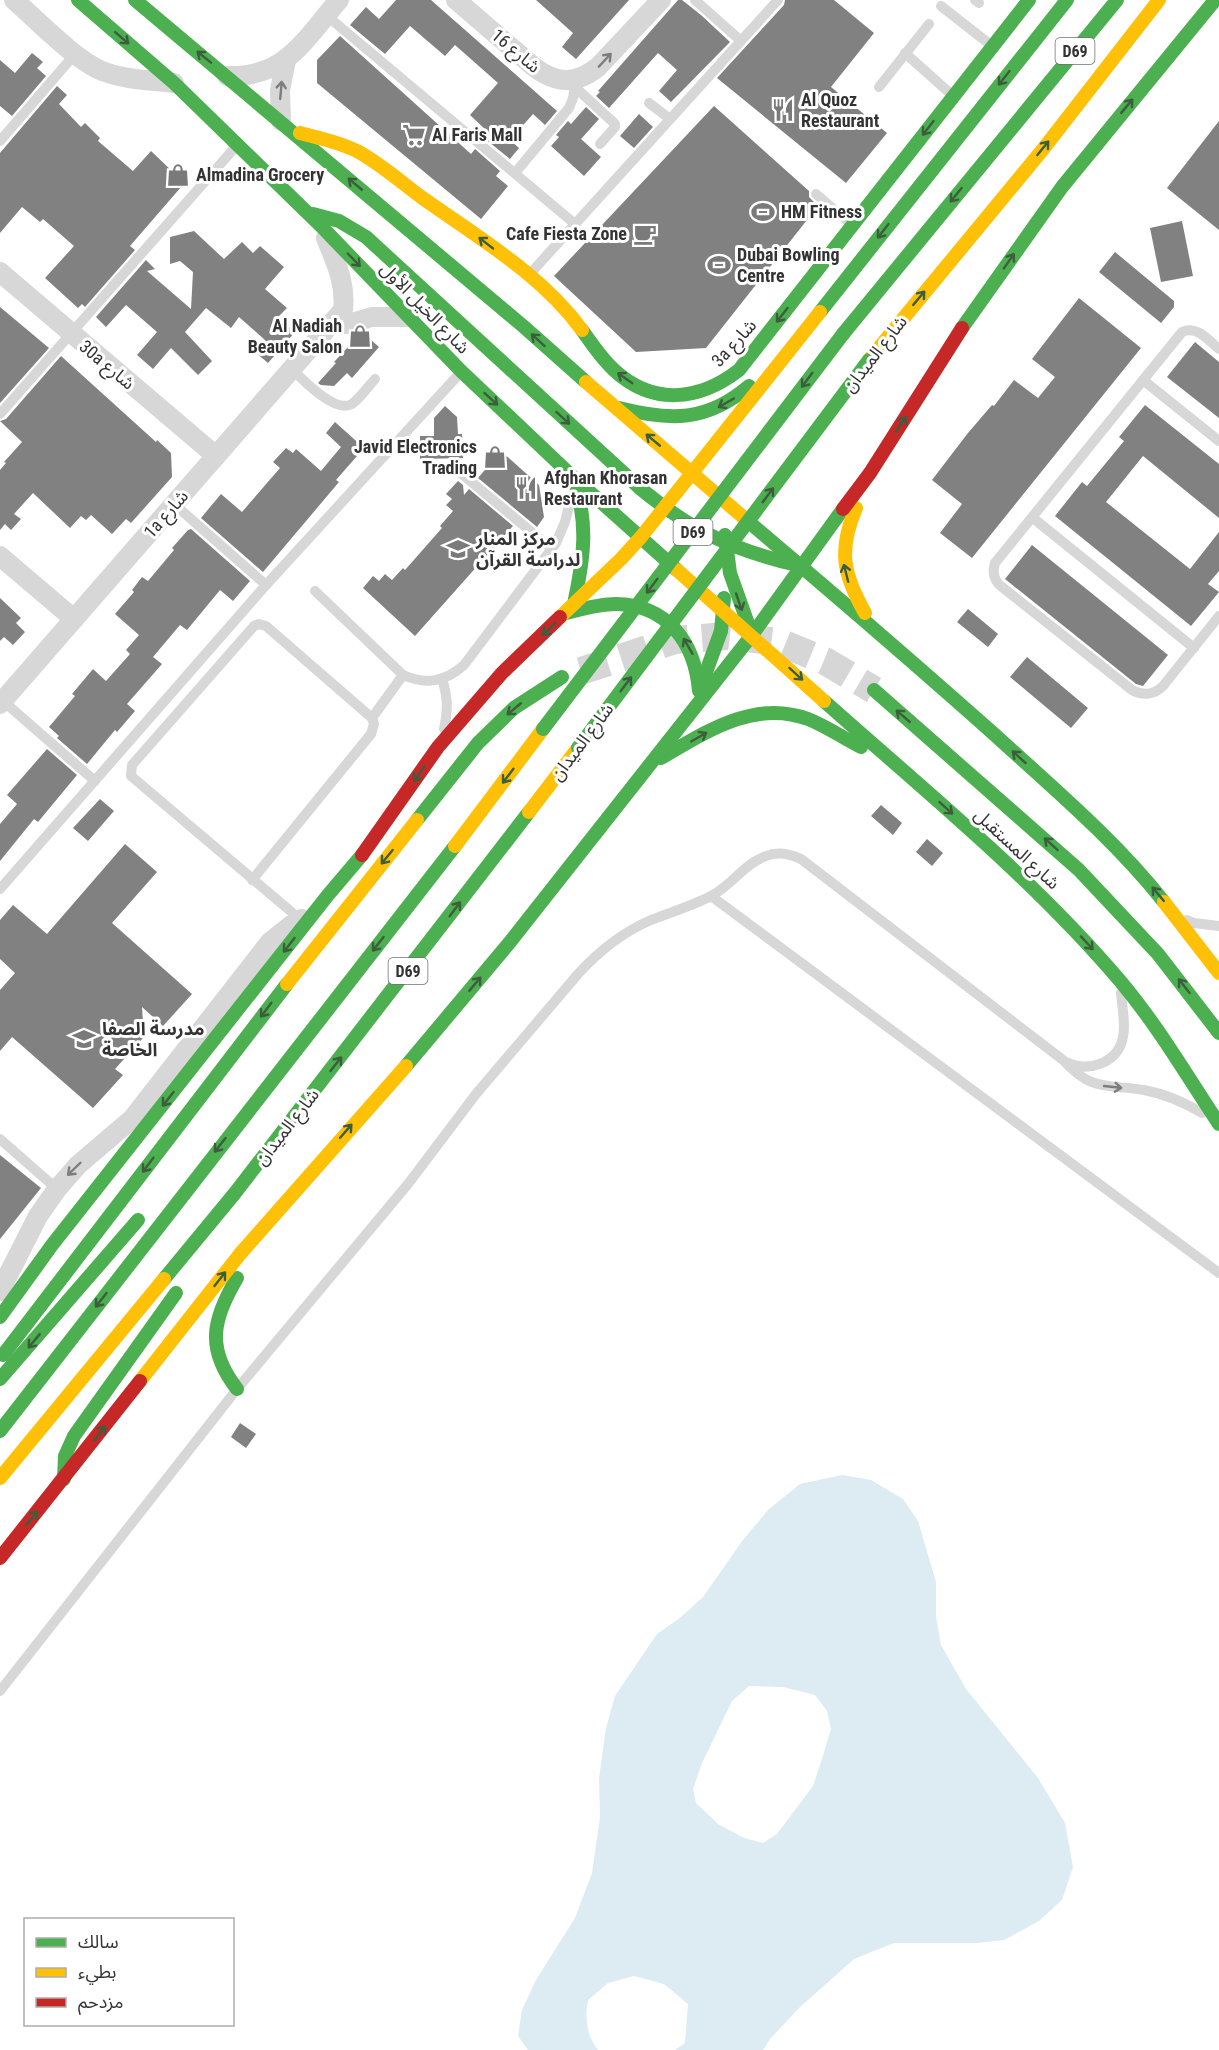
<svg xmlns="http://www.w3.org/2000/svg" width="1219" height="2050" font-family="'Roboto Condensed','Noto Sans Arabic',sans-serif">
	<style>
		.water { fill: #ddebf3; fill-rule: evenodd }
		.building { fill: #818181 }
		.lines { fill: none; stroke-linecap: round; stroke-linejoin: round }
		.secondary-tunnel { stroke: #d6d6d6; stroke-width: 28; stroke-dasharray: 28 14; stroke-linecap: butt }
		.lane { stroke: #d7d7d7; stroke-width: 10 }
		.street { stroke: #d7d7d7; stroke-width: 20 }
		.fast { stroke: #4caf50; stroke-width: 14 }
		.slow { stroke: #ffc107; stroke-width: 14 }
		.jam { stroke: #c62828; stroke-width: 14 }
		.fast-bridge { stroke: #4caf50; stroke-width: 14 }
		.oneway { stroke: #3c5e3d }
		.oneway2 { stroke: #7d7d7d }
		.labels { text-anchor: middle; stroke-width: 6; stroke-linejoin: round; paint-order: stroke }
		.shield { fill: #fff; stroke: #707070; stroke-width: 1.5 }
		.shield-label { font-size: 16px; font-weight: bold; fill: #333 }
		.street-label { font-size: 18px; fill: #333; stroke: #fff }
		.poi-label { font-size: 18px; font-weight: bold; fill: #333; stroke: #fff; text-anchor: start }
	</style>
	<rect width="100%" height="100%" fill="#fff"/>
	<!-- water -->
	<path class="water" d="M 842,1475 L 871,1480 L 903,1499 L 918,1521 L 936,1582 L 936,1617 L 941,1645 L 966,1689 L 1038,1778 L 1065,1823 L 1073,1867 L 1062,1900 L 1039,1921 L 1004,1940 L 977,1943 L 894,1943 L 854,1959 L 800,2007 L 770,2039 L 763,2050 L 675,2050 L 685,2043 L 688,2004 L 664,1984 L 634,1976 L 608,1983 L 588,2000 C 585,2019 586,2034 598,2050 L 528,2050 L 518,2036 L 522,2010 L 536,1980 L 575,1918 L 592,1873 L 600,1817 L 599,1778 L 606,1728 L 615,1696 L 657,1634 L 681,1617 L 703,1597 L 743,1540 L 768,1510 L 800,1484 ZM 749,1686 L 783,1687 L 815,1695 L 827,1711 L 831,1729 L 822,1759 L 813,1786 L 777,1834 L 763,1843 L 744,1838 L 718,1824 L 696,1803 L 693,1789 L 702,1763 L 732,1701 Z"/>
	<!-- building -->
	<g class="building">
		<polygon points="396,0 431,0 557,111 545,125 533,114 510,140 519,148 510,159 484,138 489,133 470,115 498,83 455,45 445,56 410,26 385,54 350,25 366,7 379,19"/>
		<polygon points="536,0 629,0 576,59 562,47 573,33"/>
		<polygon points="678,0 682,0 701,15 730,42 671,102 659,91 677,70 658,53 609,108 596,96 600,92 598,91"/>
		<polygon points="785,0 834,0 874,33 831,87 887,133 846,183 717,78 784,5"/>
		<polygon points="340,36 471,154 475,149 500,171 496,176 508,186 481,219 317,83 317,60"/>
		<polygon points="32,53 43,62 37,68 46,76 12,116 0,106 0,60 15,73"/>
		<polygon points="57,86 67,95 59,104 81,127 85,123 100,138 98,141 133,171 151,151 173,172 175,169 188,179 130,246 135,250 85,307 82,304 78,308 45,278 74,246 43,219 40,222 22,207 0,233 0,153"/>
		<polygon points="714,106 809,191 809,197 818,206 706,348 636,352 554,276"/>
		<polygon points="586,107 599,119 581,139 601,157 584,176 551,146 559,137 556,135 568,121 571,124"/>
		<polygon points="639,114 653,127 634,148 620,136"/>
		<polygon points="1219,121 1219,230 1167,188"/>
		<polygon points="1182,221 1193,276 1161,282 1150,228"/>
		<polygon points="194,231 224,259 242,242 253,253 260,246 284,267 265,289 287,308 278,317 295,332 268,363 255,352 265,340 239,317 231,328 206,308 185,332 212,361 198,375 171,348 153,369 137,355 157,332 126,305 106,327 96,317 146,260 155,269 147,271 191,309 193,272 180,261 170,264 170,237"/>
		<polygon points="1115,252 1174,301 1174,307 1161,323 1099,272"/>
		<polygon points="1079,298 1141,348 972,558 940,533 962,504 932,480 968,433 992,405 994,406 1014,380 1038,398 1055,377 1032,359"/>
		<polygon points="0,307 49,348 0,403"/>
		<polygon points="362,332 379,347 352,378 347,373 334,386 321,385 318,383 336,363 334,362"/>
		<polygon points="1195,342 1219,362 1219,418 1167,377"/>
		<polygon points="61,356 156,442 157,440 171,453 172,477 131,523 126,519 112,534 91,515 86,520 81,516 70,528 33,493 14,514 21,519 11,530 5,524 0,530 0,470 6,463 4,462 22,442 0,421 6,419"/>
		<polygon points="1145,405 1219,464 1219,518 1143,456 1106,502 1190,569 1219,532 1219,571 1208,584 1219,592 1191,626 1055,516 1082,482 1087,486 1124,441 1119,437"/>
		<polygon points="445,406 457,417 458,434 462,434 463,458 420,459 420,436 434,436 434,418"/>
		<polygon points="335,422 364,448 336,480 339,482 263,572 201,518 221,494 242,512 280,468 273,462 286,448 293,453 296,449 321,471 341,447 326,433"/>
		<polygon points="501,451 539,485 544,517 537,527 478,478"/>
		<polygon points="458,481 463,485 464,495 469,489 513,526 415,636 363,588 373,576 379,581 385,574 392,580 403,568 405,570 442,528 440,526 453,511 446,505 452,499 446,494"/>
		<polygon points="191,529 250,581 233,601 220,590 187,630 180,625 153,657 162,664 127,704 135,711 117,732 115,730 87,764 57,738 59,736 49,727 75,696 72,694 93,669 106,681 130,654 126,650 139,635 115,614 134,592 132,590 142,577 148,581 174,550 172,548 188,530"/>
		<polygon points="1032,545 1168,655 1143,686 1136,684 1005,579"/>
		<polygon points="0,598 21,618 16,623 25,632 13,645 4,637 0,641"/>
		<polygon points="968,609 998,634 988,647 957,622"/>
		<polygon points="1027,657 1088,708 1071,728 1010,677"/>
		<polygon points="47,749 77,775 38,822 34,819 0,861 0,824 17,804 7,795"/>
		<polygon points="100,799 114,811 88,841 73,828"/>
		<polygon points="881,805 902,823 893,835 871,816"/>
		<polygon points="927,839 943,853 932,866 916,852"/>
		<polygon points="125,844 157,872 112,923 192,994 163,1026 142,1007 144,1037 115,1069 123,1075 93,1108 12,1037 0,1051 0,990 15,973 0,959 0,920 13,905 47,934"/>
		<polygon points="0,1155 41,1188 0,1239"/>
		<polygon points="240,1423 256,1434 246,1448 231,1437"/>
	</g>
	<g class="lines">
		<!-- secondary-tunnel -->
		<polyline class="secondary-tunnel" points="581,671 675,640 727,636 779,642 825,661 874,690"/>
		<!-- lane -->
		<g class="lane">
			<polyline points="695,0 741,41"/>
			<polyline points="975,0 979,3"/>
			<polyline points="941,6 992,46"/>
			<polyline points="326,15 575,224"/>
			<polyline points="905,53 952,95"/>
			<polyline points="879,87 929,24"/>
			<polyline points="576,88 615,124 615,127 600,144"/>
			<polyline points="649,103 670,119"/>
			<polyline points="0,141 75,54"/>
			<polyline points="515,173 569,108 573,98 576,79"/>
			<polyline points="816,194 852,225"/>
			<polyline points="528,276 778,0"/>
			<path d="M 1219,349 C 1208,340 1197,325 1182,332 L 995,563 C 992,573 994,581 1002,587 L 1132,690 C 1143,696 1154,695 1163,686 L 1219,616"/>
			<path d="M 292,369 C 302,379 335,414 352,404 C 360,398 368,387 375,379"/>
			<polyline points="1143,380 1219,441"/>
			<polyline points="0,414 238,144"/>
			<polyline points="451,465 552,549"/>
			<polyline points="174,504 266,585"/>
			<polyline points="1033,518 1194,648"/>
			<path d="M 315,591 L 403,675 C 426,685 445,682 464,665 L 556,543 L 565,522 L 571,498"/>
			<path d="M 442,679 C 448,697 448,710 444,729"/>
			<polyline points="3,701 95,781"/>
			<polyline points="372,718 403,675"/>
			<polyline points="252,880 371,734 374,724 372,718 266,626 259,624 254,626 132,765 131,776 301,920"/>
			<polyline points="0,889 266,585 461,372"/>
			<polyline points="711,896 1219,1273"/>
			<polyline points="1187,920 1194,923 1219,926"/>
			<path d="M 1066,1062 C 1089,1073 1118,1063 1123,1037 C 1126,1023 1122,1007 1121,993"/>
			<polyline points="0,1139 57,1189"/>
			<path d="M 0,1691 L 237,1389 L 408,1184 L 476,1094 L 578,974 C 599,951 623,932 651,920 C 671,912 692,906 711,896 C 731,886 745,863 766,856 C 778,851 790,854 801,859 L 1063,1060 C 1092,1092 1106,1084 1144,1090 C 1165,1094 1184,1102 1202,1113"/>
		</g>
		<!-- street -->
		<g class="street">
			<path d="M 14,0 C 37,20 78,63 105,72 C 126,80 151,80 174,83"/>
			<path d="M 456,0 L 534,67 C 557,84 575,85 598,67 L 661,0"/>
			<path d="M 227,76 C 286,78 304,40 339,0"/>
			<polyline points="281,121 280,90 286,60"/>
			<polyline points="0,272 216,456"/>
			<polyline points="331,324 348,324 372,317 409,317"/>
			<polyline points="0,556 74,619"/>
			<path d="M 0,704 L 343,310 C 346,283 336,263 326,238"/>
			<polyline points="0,1291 38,1216 57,1189 78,1165 133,1118 270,942 290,926 302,919"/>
		</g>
		<!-- fast -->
		<g class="fast">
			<polyline points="78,0 174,83 321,226 461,371 573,477 677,570"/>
			<polyline points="135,0 523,326 586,382"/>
			<path d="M 313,214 L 339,221 L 366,237 L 641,489 C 692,531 733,550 797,565"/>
			<polyline points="820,312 1067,0"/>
			<polyline points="962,328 1062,187 1215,0"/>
			<path d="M 582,330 C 592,344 601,358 614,370 C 653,406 699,401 739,370 L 1029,0"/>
			<polyline points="843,334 1117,0"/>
			<path d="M 619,408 C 670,421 707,422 749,386"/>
			<path d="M 573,477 C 589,523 584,557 574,604"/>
			<path d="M 743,517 C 828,589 912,661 995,735 C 1053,788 1115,840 1164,902"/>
			<polyline points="725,535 730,573 751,632"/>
			<path d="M 566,613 C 582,609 599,604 616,604 C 668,605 695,643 699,691"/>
			<polyline points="702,683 721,631 724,598"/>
			<polyline points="874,690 1079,870 1158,954 1219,1033"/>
			<path d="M 824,701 C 925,791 1033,878 1121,982 C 1158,1026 1187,1076 1219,1124"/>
			<path d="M 661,758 C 706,732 754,699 808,719 C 826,726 843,738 861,747"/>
			<polyline points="417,820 478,743 514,708 562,677"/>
			<polyline points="406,1066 510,942 752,635 843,509"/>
			<path d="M 237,1278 C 212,1320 206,1349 237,1389"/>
			<polyline points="164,1279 235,1193 529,812"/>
			<polyline points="0,1317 52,1245 328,895 362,855"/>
			<polyline points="3,1355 287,984"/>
			<polyline points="0,1379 138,1220"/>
			<polyline points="0,1431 455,846"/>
			<polyline points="64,1479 65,1456 74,1436 176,1293"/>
		</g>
		<!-- slow -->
		<g class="slow">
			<path d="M 300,133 C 319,138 339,142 357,151 C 381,164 402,183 424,199 C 479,238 542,275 582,330"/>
			<polyline points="869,360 1044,148 1159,0"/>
			<polyline points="586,382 743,517"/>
			<path d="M 856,508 C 838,550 843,574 865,613"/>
			<polyline points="677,570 824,701"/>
			<polyline points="560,617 621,559 641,537 820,312"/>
			<polyline points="529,812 578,748"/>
			<polyline points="455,846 543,729"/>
			<polyline points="1164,902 1219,973"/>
			<polyline points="287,984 417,820"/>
			<polyline points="140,1381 240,1254 406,1066"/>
			<polyline points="0,1478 164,1279"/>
		</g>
		<!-- jam -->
		<g class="jam">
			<polyline points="843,509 870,473 962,328"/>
			<polyline points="362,855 438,747 502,673 560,617"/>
			<polyline points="0,1558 140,1381"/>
		</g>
		<!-- fast-bridge -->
		<g class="fast-bridge">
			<polyline points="543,729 843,334"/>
			<polyline points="578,748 869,360"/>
		</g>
	</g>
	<!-- one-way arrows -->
	<defs><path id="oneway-shaft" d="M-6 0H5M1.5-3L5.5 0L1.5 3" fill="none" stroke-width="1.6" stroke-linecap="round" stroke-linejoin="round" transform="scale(1.5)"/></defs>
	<g class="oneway">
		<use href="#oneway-shaft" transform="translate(122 38) rotate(41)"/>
		<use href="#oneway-shaft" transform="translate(204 57) rotate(-141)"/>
		<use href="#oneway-shaft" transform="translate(1004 78) rotate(128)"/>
		<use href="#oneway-shaft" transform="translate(1127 106) rotate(-50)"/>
		<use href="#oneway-shaft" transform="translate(928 128) rotate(128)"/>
		<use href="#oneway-shaft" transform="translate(1043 148) rotate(-51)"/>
		<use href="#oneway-shaft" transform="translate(355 184) rotate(-140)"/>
		<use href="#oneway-shaft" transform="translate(956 195) rotate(129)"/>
		<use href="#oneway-shaft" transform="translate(883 231) rotate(128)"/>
		<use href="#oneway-shaft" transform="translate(486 243) rotate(-142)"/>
		<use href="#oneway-shaft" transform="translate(354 260) rotate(46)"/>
		<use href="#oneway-shaft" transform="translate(1009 261) rotate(-55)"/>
		<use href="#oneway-shaft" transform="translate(919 298) rotate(-50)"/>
		<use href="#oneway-shaft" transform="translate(782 315) rotate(128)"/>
		<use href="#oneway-shaft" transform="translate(538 340) rotate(-138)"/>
		<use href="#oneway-shaft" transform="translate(625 378) rotate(-145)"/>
		<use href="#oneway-shaft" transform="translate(807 380) rotate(127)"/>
		<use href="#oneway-shaft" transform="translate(491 399) rotate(43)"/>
		<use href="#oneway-shaft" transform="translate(726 403) rotate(150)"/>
		<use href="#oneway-shaft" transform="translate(563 418) rotate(42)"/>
		<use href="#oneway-shaft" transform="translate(901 424) rotate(-57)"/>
		<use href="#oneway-shaft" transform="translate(653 440) rotate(-140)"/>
		<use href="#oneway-shaft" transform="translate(768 495) rotate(-53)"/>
		<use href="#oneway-shaft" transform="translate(846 573) rotate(-104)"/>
		<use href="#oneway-shaft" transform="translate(652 586) rotate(127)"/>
		<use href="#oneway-shaft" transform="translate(739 602) rotate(71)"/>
		<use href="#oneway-shaft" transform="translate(549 629) rotate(137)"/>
		<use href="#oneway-shaft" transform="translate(688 646) rotate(-120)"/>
		<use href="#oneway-shaft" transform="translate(796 674) rotate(42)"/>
		<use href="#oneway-shaft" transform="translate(626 684) rotate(-53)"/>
		<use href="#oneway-shaft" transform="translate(514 709) rotate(140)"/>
		<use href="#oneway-shaft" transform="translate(903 716) rotate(-139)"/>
		<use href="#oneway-shaft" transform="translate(699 737) rotate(-30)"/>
		<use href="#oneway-shaft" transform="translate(1019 757) rotate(-138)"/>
		<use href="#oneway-shaft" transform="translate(419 774) rotate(125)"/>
		<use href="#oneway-shaft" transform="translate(508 776) rotate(127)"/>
		<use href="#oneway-shaft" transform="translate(946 808) rotate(42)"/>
		<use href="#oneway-shaft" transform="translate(1051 844) rotate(-138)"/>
		<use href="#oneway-shaft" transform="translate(387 857) rotate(129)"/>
		<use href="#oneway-shaft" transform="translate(1158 894) rotate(-130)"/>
		<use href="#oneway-shaft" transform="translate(455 909) rotate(-53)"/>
		<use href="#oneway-shaft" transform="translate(1087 943) rotate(47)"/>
		<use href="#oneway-shaft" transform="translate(378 944) rotate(128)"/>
		<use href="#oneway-shaft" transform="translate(289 945) rotate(128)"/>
		<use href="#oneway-shaft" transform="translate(475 984) rotate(-50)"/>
		<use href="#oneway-shaft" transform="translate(1184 986) rotate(-128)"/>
		<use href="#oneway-shaft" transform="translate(266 1010) rotate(127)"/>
		<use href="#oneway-shaft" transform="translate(336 1064) rotate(-52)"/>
		<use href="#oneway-shaft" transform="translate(168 1099) rotate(128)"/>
		<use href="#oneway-shaft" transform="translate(346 1131) rotate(-49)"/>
		<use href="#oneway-shaft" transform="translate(220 1145) rotate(128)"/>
		<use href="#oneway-shaft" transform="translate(148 1165) rotate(127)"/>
		<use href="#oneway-shaft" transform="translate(220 1279) rotate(-52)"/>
		<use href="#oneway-shaft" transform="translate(101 1300) rotate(128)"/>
		<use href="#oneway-shaft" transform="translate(34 1341) rotate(130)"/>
		<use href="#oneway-shaft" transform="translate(100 1433) rotate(-52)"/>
		<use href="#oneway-shaft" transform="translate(32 1518) rotate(-51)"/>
	</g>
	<g class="oneway2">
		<use href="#oneway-shaft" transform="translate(605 60) rotate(-47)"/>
		<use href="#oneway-shaft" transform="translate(281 90) rotate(-85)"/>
		<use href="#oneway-shaft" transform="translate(1113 1087) rotate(6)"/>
		<use href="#oneway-shaft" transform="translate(74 1169) rotate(136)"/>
	</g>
	<!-- icons -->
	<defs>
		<g id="restaurant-bare" transform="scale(1.8)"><path d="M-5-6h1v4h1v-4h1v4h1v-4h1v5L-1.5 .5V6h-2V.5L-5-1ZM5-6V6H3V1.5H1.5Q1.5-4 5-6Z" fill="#7a7a7a" stroke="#fff" stroke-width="2.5" paint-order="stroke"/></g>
		<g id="supermarket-bare" transform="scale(1.8)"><path d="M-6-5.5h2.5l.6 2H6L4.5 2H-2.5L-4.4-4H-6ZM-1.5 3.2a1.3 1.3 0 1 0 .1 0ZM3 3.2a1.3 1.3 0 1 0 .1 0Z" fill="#7a7a7a" stroke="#fff" stroke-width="2.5" paint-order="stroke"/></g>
		<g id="shop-bare" transform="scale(1.8)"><path d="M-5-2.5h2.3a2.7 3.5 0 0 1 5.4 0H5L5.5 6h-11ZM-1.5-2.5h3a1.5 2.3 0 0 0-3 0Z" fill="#7a7a7a" stroke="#fff" stroke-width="2.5" paint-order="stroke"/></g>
		<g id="stadium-bare" transform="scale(1.8)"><path d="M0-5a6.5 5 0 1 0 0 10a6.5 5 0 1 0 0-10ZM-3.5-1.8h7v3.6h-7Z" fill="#7a7a7a" stroke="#fff" stroke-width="2.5" paint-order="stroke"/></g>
		<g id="cafe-bare" transform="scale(1.8)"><path d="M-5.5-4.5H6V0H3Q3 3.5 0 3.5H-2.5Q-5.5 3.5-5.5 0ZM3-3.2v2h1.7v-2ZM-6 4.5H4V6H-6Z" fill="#7a7a7a" stroke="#fff" stroke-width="2.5" paint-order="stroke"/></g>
		<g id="school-bare" transform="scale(1.8)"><path d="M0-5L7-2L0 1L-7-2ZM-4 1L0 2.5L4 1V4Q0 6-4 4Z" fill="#7a7a7a" stroke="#fff" stroke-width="2.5" paint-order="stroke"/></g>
	</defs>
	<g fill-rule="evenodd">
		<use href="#restaurant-bare" x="783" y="110"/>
		<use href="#supermarket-bare" x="414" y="135"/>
		<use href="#shop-bare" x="178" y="175"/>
		<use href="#stadium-bare" x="763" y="212"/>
		<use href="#cafe-bare" x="645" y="234"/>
		<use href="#stadium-bare" x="719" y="265"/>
		<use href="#shop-bare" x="360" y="336"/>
		<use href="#shop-bare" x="495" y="457"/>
		<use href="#restaurant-bare" x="526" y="488"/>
		<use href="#school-bare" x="458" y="549"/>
		<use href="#school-bare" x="84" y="1039"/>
	</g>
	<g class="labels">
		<!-- shield labels -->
		<g class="shield">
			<rect x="1055.5" y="38" width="39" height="26" rx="4.5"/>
			<rect x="673.5" y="519" width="39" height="26" rx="4.5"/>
			<rect x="388.5" y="958" width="39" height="26" rx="4.5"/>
		</g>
		<g class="shield-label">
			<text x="1075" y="57">D69</text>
			<text x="693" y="538">D69</text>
			<text x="408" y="977">D69</text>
		</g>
		<!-- street labels -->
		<g class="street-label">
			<text transform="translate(516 51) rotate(40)" y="6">شارع 16</text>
			<text transform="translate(425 308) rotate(46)" y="6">شارع الخيل الأول</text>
			<text transform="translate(734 343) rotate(-48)" y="6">3a شارع</text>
			<text transform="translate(875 354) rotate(-52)" y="6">شارع الميدان</text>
			<text transform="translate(107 365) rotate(40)" y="6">30a شارع</text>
			<text transform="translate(166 514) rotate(-49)" y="6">1a شارع</text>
			<text transform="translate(582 742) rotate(-53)" y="6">شارع الميدان</text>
			<text transform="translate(1017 849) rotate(43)" y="6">شارع المستقبل</text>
			<text transform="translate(287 1127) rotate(-52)" y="6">شارع الميدان</text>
		</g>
		<!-- poi labels -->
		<g class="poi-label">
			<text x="801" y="106">Al Quoz<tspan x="801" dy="21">Restaurant</tspan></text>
			<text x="432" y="141">Al Faris Mall</text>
			<text x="196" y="181">Almadina Grocery</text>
			<text x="781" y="218">HM Fitness</text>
			<text x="627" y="240" text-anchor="end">Cafe Fiesta Zone</text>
			<text x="737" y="261">Dubai Bowling<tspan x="737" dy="21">Centre</tspan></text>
			<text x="342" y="332" text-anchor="end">Al Nadiah<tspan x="342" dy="21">Beauty Salon</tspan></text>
			<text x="477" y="453" text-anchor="end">Javid Electronics<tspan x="477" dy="21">Trading</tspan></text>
			<text x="544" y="484">Afghan Khorasan<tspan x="544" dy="21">Restaurant</tspan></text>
			<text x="476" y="545">مركز المنار<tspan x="476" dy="21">لدراسة القرآن</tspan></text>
			<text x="102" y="1035">مدرسة الصفا<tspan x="102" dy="21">الخاصة</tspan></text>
		</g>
	</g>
	<!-- legend -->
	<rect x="24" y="1918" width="210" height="108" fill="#ffffff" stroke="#adadad" stroke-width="1.5"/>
	<rect x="36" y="1938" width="30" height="9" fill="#4caf50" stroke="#adadad" stroke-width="1.5"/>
	<text x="78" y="1948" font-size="18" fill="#333333">سالك</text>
	<rect x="36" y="1968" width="30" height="9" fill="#ffc107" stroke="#adadad" stroke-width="1.5"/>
	<text x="78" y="1978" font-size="18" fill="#333333">بطيء</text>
	<rect x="36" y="1998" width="30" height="9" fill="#c62828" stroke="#adadad" stroke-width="1.5"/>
	<text x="78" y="2008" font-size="18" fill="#333333">مزدحم</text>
</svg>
